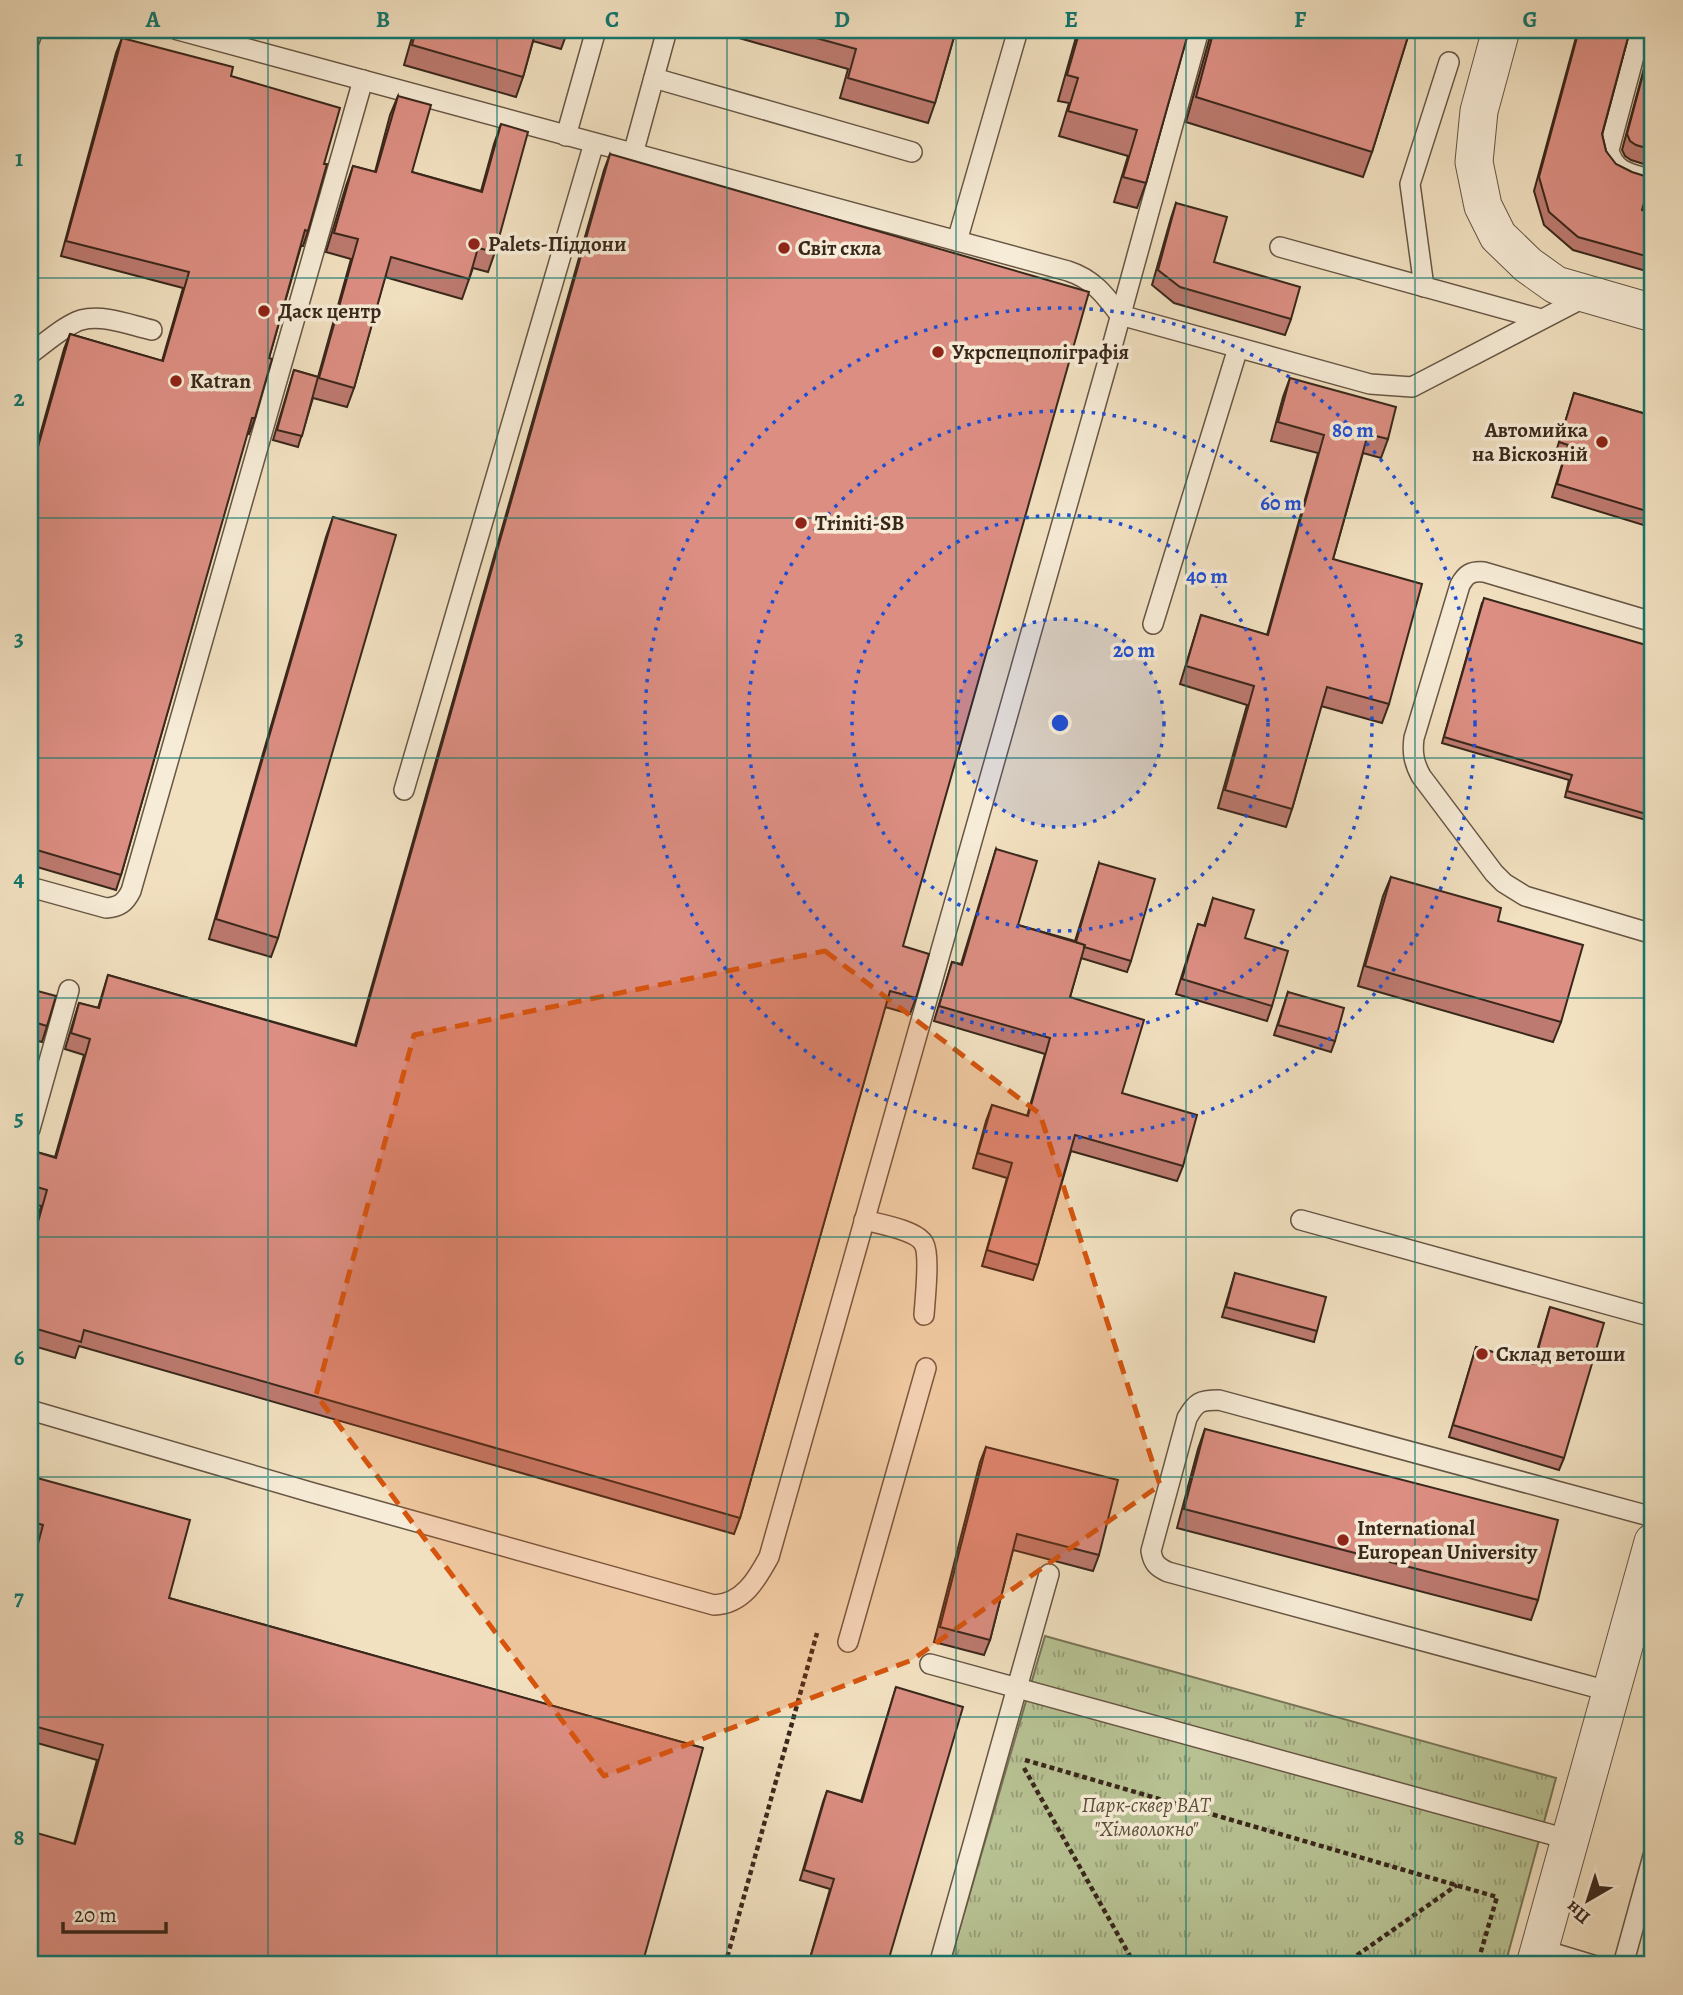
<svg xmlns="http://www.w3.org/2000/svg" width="1683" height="1995" font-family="Alegreya,serif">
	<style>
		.park { fill: url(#park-tufts); stroke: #787558; stroke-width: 2 }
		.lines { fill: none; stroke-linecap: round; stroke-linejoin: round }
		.lane-casing { stroke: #675644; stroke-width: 22 }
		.street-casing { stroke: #675644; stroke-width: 39 }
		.path { stroke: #39271b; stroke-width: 4.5; stroke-dasharray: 5 3.5; stroke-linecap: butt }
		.lane { stroke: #f7ecd7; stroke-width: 19 }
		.street { stroke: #f7ecd7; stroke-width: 37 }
		.wall { fill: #bd7a70; stroke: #39271b; stroke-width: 2 }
		.building { fill: #dc8e82; stroke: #39271b; stroke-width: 2 }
		.marked { fill: #d6540e; fill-opacity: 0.2; stroke: #d6540e; stroke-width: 5; stroke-dasharray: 14 9; stroke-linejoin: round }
		.grid { fill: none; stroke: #0f766e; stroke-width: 2; stroke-opacity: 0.55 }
		.ring { fill: none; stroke: #1d4ed8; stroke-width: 3.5; stroke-dasharray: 3.5 7 }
		.poi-dot { fill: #8f2418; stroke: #f7ecd7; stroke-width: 2.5 }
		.labels { text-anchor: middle; stroke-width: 7; stroke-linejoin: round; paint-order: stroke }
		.poi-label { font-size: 21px; font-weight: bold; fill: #39271b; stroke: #f7ecd7; text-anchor: start }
		.park-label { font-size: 21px; font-style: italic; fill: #594e39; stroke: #f7ecd7 }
		.centre { fill: #1d4ed8; stroke: #f7ecd7; stroke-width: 3.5 }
		.ring-label { font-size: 21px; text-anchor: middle; font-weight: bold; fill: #1d4ed8; stroke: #f7ecd7; stroke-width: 7; stroke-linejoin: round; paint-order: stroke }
		.neatline { fill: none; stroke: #0f766e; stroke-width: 2.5 }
		.grid-label { font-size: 23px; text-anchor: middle; font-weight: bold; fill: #0f766e }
	</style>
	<defs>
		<pattern id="park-tufts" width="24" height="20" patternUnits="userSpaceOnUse" patternTransform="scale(1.75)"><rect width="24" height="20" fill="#b8c394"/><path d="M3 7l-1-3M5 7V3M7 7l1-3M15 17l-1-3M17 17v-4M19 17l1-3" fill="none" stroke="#979e78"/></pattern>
	</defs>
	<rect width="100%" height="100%" fill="#f2e1c1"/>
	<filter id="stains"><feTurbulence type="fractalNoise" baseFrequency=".00286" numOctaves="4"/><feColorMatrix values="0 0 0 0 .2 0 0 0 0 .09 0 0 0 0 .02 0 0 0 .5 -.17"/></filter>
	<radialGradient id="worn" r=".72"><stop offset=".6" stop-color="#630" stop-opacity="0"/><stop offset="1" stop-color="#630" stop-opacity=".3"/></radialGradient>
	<!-- park -->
	<polygon class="park" points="1045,1636 1556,1778 1505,1965 949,1965"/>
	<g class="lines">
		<!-- lane casing -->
		<g class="lane-casing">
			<g id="lane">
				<path d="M 178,30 L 1068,271 C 1093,279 1105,295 1120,315 L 1370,384 L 1412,387 L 1589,295"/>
				<path d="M 1641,30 L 1609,150 C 1614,173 1633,174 1653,180"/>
				<polyline points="30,39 33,30"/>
				<polyline points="654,78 912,152"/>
				<polyline points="566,136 596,30"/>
				<polyline points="633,154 667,30"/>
				<polyline points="957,241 1018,30"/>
				<polyline points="1280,247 1541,319"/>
				<polyline points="1424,287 1410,184 1449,62"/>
				<path d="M 30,354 C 44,344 65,325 81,320 C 104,314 130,325 152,330"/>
				<path d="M 1653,622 L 1484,572 C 1471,571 1466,574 1460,585 L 1414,738 C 1412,753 1414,763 1421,776 L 1494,873 L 1504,883 L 1525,896 L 1653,934"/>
				<polyline points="1153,624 1238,348"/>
				<polyline points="404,790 594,143"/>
				<path d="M 30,887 L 106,908 C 119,907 125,903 131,891 L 363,80"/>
				<polyline points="30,1129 69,990"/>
				<path d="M 864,1220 C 879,1224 917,1230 924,1244 C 930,1255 925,1300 924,1315"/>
				<polyline points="1301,1220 1653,1317"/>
				<path d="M 30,1410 L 310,1492 L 714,1605 C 743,1604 757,1579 769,1557 L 1110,354 L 1199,30"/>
				<polyline points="848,1642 926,1368"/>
				<polyline points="930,1664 1571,1840"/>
				<path d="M 1612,1692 L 1168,1572 C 1157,1567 1153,1563 1151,1551 L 1187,1418 C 1196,1402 1200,1400 1219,1400 L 1653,1517"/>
				<polyline points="1540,1949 1593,1965"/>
				<polyline points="939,1965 1049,1574"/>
				<polyline points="1623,1965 1653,1856"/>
			</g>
		</g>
		<!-- street casing -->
		<g class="street-casing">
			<g id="street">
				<polyline points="1501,30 1479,111 1474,162 1483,206 1498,236 1528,265 1556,285 1653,313"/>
				<polyline points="1535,1965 1653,1542"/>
			</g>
		</g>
		<!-- path -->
		<g class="path">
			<polyline points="1025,1760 1497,1897 1477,1965"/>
			<polyline points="1024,1768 1135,1965"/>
			<polyline points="725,1965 817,1633"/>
			<polyline points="1343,1965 1457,1885"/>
		</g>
		<!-- lane -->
		<use href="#lane" class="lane"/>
		<!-- street -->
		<use href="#street" class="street"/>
	</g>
	<!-- wall -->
	<g class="wall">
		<polygon points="414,30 568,30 561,49 533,41 523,77 516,97 404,65"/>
		<polygon points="711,30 956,30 935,103 928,123 840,98 848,69"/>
		<polygon points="1078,30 1189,30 1146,183 1137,208 1114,202 1128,156 1059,136 1069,103 1058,101"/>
		<polygon points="1210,30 1410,30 1372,152 1363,177 1186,122 1211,33"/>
		<polygon points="1578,30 1630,30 1602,134 1606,151 1642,210 1653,213 1653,273 1573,250 1544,225 1534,191"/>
		<polygon points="1653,35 1653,167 1631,160 1625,156 1622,150"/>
		<polygon points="122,38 231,76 324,164 308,231 303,246 301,246 269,358 255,418 249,434 247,433 121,875 116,890 30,865 30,471 64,349 70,334 162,361 183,288 61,256 116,53"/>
		<polygon points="398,96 412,172 481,191 494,144 501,124 495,252 488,272 473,268 462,299 385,277 354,388 347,407 313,398 298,447 273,440 294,370 318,377 351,259 326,252 346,186 353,166 375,172 390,115"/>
		<polygon points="610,154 903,946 916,998 910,1014 885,1007 740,1518 734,1534 79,1346 75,1358 30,1345 30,1246 41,1206 30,1203 30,1150 55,1157 84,1055 65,1049 74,1019 79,1003 98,1008 108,975 355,1045 604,170"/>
		<polygon points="1176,203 1214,262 1291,319 1285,335 1174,303 1152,285 1171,218"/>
		<polygon points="1290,378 1388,439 1381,458 1363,453 1333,559 1389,704 1382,723 1321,706 1292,809 1286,827 1218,808 1247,705 1180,684 1201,615 1267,635 1318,453 1271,441 1283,397"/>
		<polygon points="1574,393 1653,416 1653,528 1552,497 1564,458 1555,455"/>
		<polygon points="333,517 278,938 271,957 209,939 326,537"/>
		<polygon points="1482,603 1653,647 1653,822 1565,797 1569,780 1442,743"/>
		<polygon points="996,849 1018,925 1075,941 1099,863 1131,961 1127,972 1081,958 1070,997 1122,1093 1183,1166 1177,1181 1071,1151 1038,1265 1033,1280 982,1266 1007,1178 973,1168 986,1121 992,1105 1027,1116 1045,1054 934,1021 952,962 961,964"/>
		<polygon points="1391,877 1561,1022 1553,1042 1358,986 1383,896"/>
		<polygon points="1213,898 1245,938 1272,1006 1267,1021 1176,994 1198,924 1204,926"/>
		<polygon points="30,989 47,1026 42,1042 30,1039"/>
		<polygon points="1288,992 1335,1041 1331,1052 1274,1035"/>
		<polygon points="1235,1273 1317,1331 1314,1342 1222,1317"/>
		<polygon points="1550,1307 1564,1458 1559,1470 1449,1437 1476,1347 1533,1364"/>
		<polygon points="1205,1429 1538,1600 1531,1620 1177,1528 1198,1449"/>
		<polygon points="986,1447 1099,1555 1093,1571 1013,1550 990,1640 984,1655 934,1642 980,1462"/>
		<polygon points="30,1476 169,1598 703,1748 74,1844 97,1760 30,1741 30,1570 38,1540 30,1538"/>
		<polygon points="896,1687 887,1965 808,1965 830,1889 800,1880 823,1802 827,1791 861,1801"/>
	</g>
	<!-- building -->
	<g class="building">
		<polygon points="416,30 536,30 523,77 412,45"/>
		<polygon points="787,30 956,30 935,103 848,78 856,49"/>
		<polygon points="1080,30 1189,30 1146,183 1123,177 1137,130 1068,111 1078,78 1067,75"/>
		<polygon points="1214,30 1410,30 1372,152 1196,97"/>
		<polygon points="1579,30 1630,30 1602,134 1606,151 1616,164 1632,172 1651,178 1642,210 1653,213 1653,258 1578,237 1549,212 1539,177"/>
		<polygon points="1653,37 1653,150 1636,145 1630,141 1627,134"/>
		<polygon points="122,38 233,67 231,76 340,108 324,164 327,164 308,231 305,230 269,358 272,359 255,418 252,418 121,875 30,848 30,475 70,334 163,361 189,272 66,241"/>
		<polygon points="398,96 431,105 412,172 482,192 501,124 528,132 495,252 478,248 469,279 391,257 354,388 319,378 358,239 334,233 353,166 376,172"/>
		<polygon points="610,154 1089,292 903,946 929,954 916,998 890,991 740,1518 84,1330 81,1342 30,1327 30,1250 47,1190 30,1185 30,1150 56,1158 90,1039 71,1033 79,1003 99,1008 108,975 356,1046"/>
		<polygon points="1176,203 1227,217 1214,262 1300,287 1291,319 1180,287 1158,270"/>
		<polygon points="294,370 318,377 302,436 277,430"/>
		<polygon points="1290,378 1396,407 1388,439 1368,434 1333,559 1422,584 1389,704 1327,687 1292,809 1225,790 1254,686 1186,666 1201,615 1268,635 1324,435 1278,422"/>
		<polygon points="1574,393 1653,416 1653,513 1557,484 1568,445 1559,442"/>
		<polygon points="333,517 396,535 278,938 216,919"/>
		<polygon points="1484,598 1653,647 1653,816 1567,791 1572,775 1444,737"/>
		<polygon points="996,849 1037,861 1018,925 1085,945 1070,997 1144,1020 1122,1093 1197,1115 1183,1166 1075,1135 1038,1265 987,1250 1012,1163 978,1153 992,1105 1028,1116 1050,1038 939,1006 952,962 962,965"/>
		<polygon points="1099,863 1155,879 1131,961 1084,947 1085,945 1076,942"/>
		<polygon points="1391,877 1501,908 1498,921 1583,945 1561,1022 1365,966"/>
		<polygon points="1213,898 1254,910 1245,938 1288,951 1272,1006 1182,979 1198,924 1205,926"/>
		<polygon points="30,989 56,996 47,1026 30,1021"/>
		<polygon points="1288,992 1344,1008 1335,1041 1278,1025"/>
		<polygon points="1235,1273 1326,1297 1317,1331 1226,1307"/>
		<polygon points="1550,1307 1604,1323 1564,1458 1453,1425 1476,1347 1534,1364"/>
		<polygon points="1205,1429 1558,1520 1538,1600 1184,1509"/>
		<polygon points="986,1447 1118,1480 1099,1555 1017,1534 990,1640 940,1627"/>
		<polygon points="30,1476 190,1520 169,1598 703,1748 642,1965 30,1965 30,1831 75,1844 103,1745 30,1725 30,1574 43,1525 30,1521"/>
		<polygon points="896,1687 963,1707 887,1965 808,1965 834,1879 804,1870 827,1791 862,1802"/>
	</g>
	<!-- marked area -->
	<path class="marked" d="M 825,951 L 1040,1114 L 1160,1485 L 912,1660 L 604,1776 L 316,1395 L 414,1035 Z"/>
	<!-- grid -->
	<path class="grid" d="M 268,30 L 268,1965M 497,30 L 497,1965M 727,30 L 727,1965M 956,30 L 956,1965M 1186,30 L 1186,1965M 1415,30 L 1415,1965M 30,278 L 1653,278M 30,518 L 1653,518M 30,758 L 1653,758M 30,998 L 1653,998M 30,1237 L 1653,1237M 30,1477 L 1653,1477M 30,1717 L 1653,1717"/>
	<!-- distance rings -->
	<circle cx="1060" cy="723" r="104" fill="#1d4ed8" fill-opacity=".12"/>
	<g class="ring">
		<circle cx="1060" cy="723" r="104"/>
		<circle cx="1060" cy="723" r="208"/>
		<circle cx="1060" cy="723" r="312"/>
		<circle cx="1060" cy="723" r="415"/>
	</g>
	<!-- markers -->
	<g class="poi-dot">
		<circle cx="474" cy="244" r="7"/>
		<circle cx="784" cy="248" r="7"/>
		<circle cx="264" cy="311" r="7"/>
		<circle cx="938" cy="352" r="7"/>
		<circle cx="176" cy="381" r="7"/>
		<circle cx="1602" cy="442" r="7"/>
		<circle cx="801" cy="523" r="7"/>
		<circle cx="1482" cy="1354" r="7"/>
		<circle cx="1343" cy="1540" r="7"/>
	</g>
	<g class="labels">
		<!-- poi labels -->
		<g class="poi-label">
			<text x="488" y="251">Palets-Піддони</text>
			<text x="798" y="255">Світ скла</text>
			<text x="278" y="318">Даск центр</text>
			<text x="952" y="359">Укрспецполіграфія</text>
			<text x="190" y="388">Katran</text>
			<text x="1588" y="437" text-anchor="end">Автомийка<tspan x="1588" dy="24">на Віскозній</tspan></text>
			<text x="815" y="530">Triniti-SB</text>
			<text x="1496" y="1361">Склад ветоши</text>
			<text x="1357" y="1535">International<tspan x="1357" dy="24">European University</tspan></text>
		</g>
		<!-- park labels -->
		<g class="park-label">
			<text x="1146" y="1812">Парк-сквер ВАТ<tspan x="1146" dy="24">"Хімволокно"</tspan></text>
		</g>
	</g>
	<circle cx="1060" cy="723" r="10" class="centre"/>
	<g class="ring-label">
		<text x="1353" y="437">80 m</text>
		<text x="1281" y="510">60 m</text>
		<text x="1207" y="583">40 m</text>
		<text x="1134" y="657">20 m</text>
	</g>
	<!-- margin -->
	<rect width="1683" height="1995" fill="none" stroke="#f2e1c1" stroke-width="77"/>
	<!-- north arrow -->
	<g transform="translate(1588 1900) rotate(219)" stroke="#f7ecd7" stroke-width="5" paint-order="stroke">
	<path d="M0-5L12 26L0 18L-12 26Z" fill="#39271b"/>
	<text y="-10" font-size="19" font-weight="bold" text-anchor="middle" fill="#39271b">Пн</text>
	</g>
	<!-- scale -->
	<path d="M63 1922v10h103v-10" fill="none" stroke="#39271b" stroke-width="3.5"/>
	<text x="74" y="1922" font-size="21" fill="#39271b" stroke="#f7ecd7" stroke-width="5" paint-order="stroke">20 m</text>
	<rect x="38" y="38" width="1606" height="1918" class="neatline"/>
	<g class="grid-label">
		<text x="153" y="27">A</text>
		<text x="383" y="27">B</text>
		<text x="612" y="27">C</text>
		<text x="842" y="27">D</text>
		<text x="1071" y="27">E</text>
		<text x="1300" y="27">F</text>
		<text x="1530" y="27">G</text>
		<text x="19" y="166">1</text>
		<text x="19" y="406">2</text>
		<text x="19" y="646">3</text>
		<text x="19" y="886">4</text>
		<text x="19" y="1125">5</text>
		<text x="19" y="1365">6</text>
		<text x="19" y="1605">7</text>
		<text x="19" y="1845">8</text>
	</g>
	<rect width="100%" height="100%" filter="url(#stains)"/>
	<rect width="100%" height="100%" fill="url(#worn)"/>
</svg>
